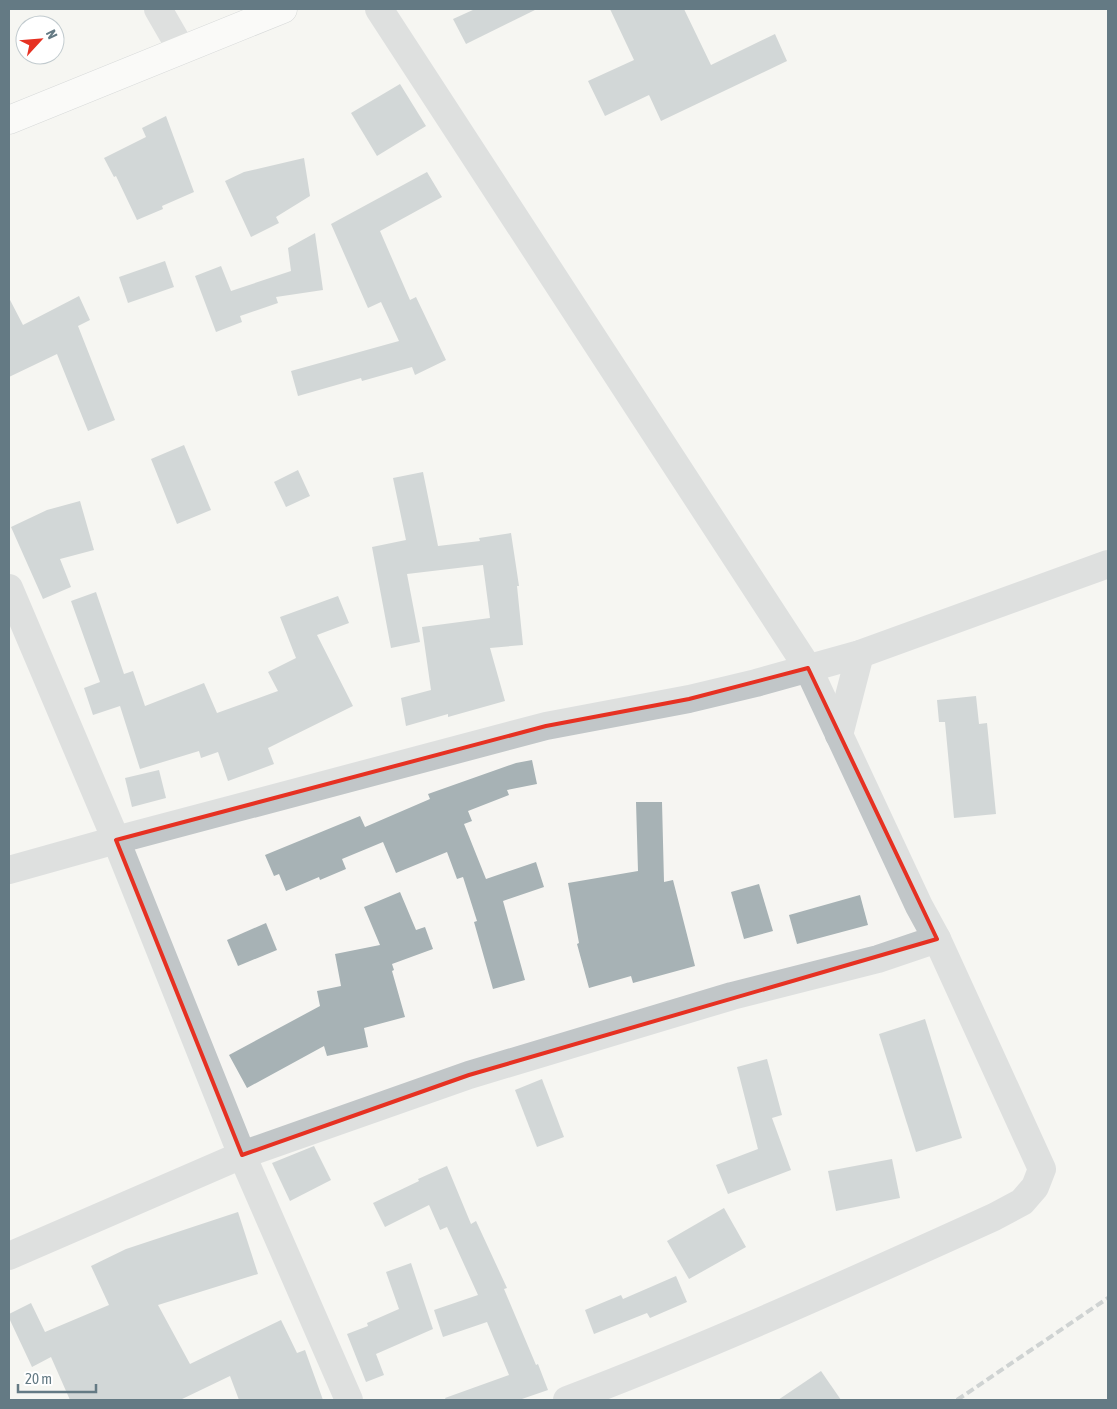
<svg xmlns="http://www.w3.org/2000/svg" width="1117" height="1409" font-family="'Asap Condensed',sans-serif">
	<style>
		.building { fill: #a7b2b5 }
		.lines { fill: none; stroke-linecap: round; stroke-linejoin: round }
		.primary-casing { stroke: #b2b8bb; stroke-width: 29 }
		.minor { stroke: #c1c6c8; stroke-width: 28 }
		.primary { stroke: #fff; stroke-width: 28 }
		.rail { stroke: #9fa8ac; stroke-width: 4; stroke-dasharray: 8 4; stroke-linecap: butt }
		.marked { fill: none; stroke: #e63122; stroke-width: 4; stroke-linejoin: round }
	</style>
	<rect width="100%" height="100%" fill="#f6f5f2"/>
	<!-- building -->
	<g class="building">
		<polygon points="475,9 537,9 466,44 453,19"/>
		<polygon points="610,9 684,9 711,65 775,34 787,61 661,121 649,95 605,116 588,81 634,60"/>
		<polygon points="400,84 426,126 377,156 351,113"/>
		<polygon points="166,116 194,192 162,206 163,209 137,220 116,176 114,177 104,158 146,137 142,128"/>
		<polygon points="304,158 310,196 276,217 279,223 251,237 225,181 244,172"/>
		<polygon points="427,172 442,197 380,231 410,300 416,297 446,360 415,375 412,367 362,381 361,378 298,396 291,371 399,341 381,302 368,308 331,224"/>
		<polygon points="315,233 323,290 276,297 278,303 240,316 242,322 216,332 195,276 221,266 231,291 291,271 288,248"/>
		<polygon points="165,261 174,287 128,303 119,277"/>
		<polygon points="79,296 90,320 78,326 115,420 88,431 57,354 9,377 9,298 23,325"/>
		<polygon points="184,445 211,510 177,524 151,459"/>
		<polygon points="298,470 310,496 286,507 274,482"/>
		<polygon points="423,472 438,546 480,541 479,538 511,533 519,586 517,586 523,645 490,648 505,701 448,717 448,714 406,726 401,698 431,690 422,627 490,618 483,565 407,574 420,642 391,648 372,547 406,540 393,478"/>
		<polygon points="80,501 94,550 60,559 71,587 43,599 11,527 47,510"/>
		<polygon points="96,592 124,674 133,671 145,706 204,683 217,713 278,691 268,672 296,658 280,617 338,596 349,623 317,635 353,706 268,748 274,764 228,781 218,752 201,758 199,751 140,769 120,706 93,715 84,688 100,682 71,601"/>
		<polygon points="976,696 979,724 987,723 996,814 954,818 945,722 939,722 937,700"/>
		<polygon points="532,760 537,784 507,790 509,795 468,811 472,821 464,824 486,879 536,862 544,887 503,901 525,980 493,989 474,922 477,921 463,877 457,879 447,852 396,873 383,842 342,859 346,869 320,880 319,877 286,891 279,874 274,876 265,855 360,816 365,827 430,799 428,794 516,763"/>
		<polygon points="159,770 166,798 132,807 125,778"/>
		<polygon points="636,802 662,802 664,882 673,880 695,966 633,983 631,976 589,988 577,944 579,943 568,883 638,871"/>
		<polygon points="759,884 773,931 744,939 731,892"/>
		<polygon points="400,892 416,930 425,927 433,949 392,964 394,970 392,971 405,1017 364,1028 368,1047 327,1056 324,1046 247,1088 229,1055 320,1006 317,991 341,986 335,954 380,945 364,907"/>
		<polygon points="860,895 868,925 797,944 789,915"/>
		<polygon points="266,923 277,950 238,966 227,940"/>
		<polygon points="925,1019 962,1138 916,1152 879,1034"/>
		<polygon points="767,1059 782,1115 772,1118 791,1170 728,1194 716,1165 758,1149 737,1067"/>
		<polygon points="542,1079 564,1137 537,1147 515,1090"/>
		<polygon points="314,1146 331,1180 290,1201 272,1163"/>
		<polygon points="892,1159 900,1198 836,1211 828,1171"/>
		<polygon points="447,1166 471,1224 476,1221 507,1288 504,1289 536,1365 538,1364 548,1390 519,1400 446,1400 445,1398 509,1375 487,1322 443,1337 434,1310 478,1295 447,1227 440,1230 429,1205 385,1227 373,1203 419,1181 418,1179"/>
		<polygon points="724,1208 746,1247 689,1279 667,1241"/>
		<polygon points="238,1212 258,1274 158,1305 190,1364 281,1320 297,1353 305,1350 323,1400 239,1400 230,1376 180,1400 70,1400 51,1357 32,1367 9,1318 9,1314 31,1303 45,1332 109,1305 91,1266 126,1249"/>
		<polygon points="411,1263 433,1329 376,1354 384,1375 366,1382 347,1334 368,1326 367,1323 399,1309 386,1272"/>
		<polygon points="676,1276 687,1302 650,1318 647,1313 594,1334 585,1310 621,1295 623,1299"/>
		<polygon points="821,1371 841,1400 778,1400"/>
	</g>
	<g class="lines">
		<!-- primary casing -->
		<g class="primary-casing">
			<polyline id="primary" points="9,120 283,9"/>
		</g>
		<!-- minor -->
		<g class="minor">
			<polyline points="158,9 181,49"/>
			<polyline points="9,588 116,840 242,1155 349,1400"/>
			<polyline points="839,735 860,654"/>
			<polyline points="9,870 116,840 546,726 689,699 756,683 860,654 1108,564"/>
			<polyline points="9,1256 242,1155 469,1075 732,996 878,959 937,939 919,906 808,668 379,9"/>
			<path d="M 567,1400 C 712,1345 853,1281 994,1217 L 1022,1202 L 1035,1187 L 1042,1169 L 937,939"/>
		</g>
		<!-- primary -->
		<use href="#primary" class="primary"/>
		<!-- rail -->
		<polyline class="rail" points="957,1400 1108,1298"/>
	</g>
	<!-- marked area -->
	<path d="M0 0H1117V1409H0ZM 808,668 L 937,939 L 469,1075 L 242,1155 L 116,840 L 546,726 L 689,699 Z" fill="#f6f5f2" fill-opacity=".55" fill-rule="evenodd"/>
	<path class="marked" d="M 808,668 L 937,939 L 469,1075 L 242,1155 L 116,840 L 546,726 L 689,699 Z"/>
	<!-- border -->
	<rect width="1117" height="1409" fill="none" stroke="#647a84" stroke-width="20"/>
	<!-- north arrow -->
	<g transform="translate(40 40) rotate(64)"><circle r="24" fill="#ffffff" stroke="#c1cace"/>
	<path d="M0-4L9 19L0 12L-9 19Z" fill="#e63122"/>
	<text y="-8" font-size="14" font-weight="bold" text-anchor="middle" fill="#647a84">N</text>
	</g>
	<!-- scale -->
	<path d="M18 1384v8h78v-8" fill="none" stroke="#647a84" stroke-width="2.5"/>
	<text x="25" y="1384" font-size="15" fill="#647a84" stroke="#ffffff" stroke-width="4" paint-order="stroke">20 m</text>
</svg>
